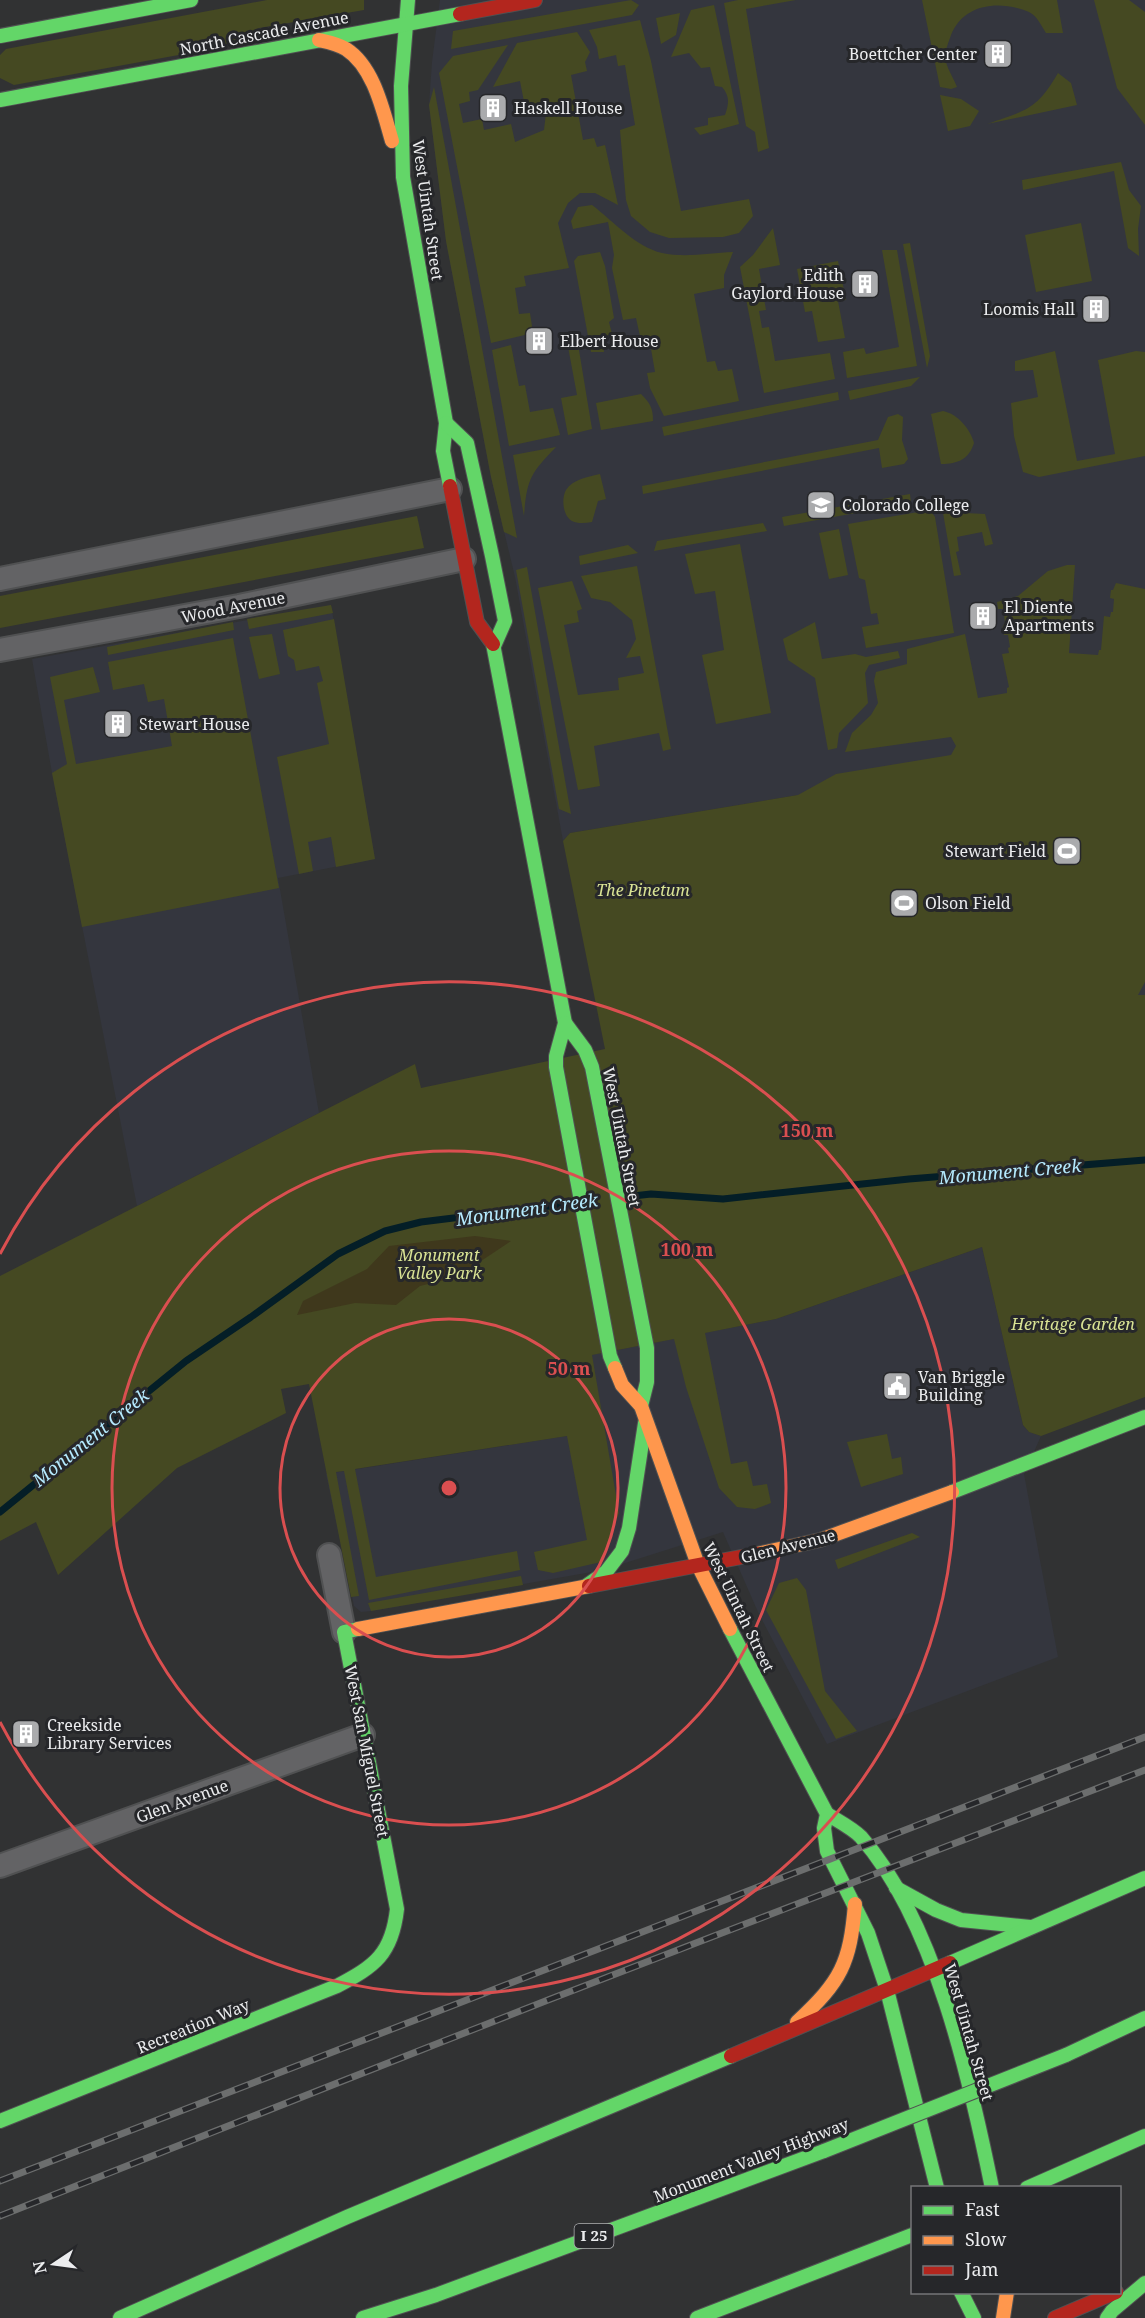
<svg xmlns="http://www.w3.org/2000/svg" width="1145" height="2318" font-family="'Noto Serif',serif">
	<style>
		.built { fill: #34363e }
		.green { fill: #454922 }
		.sand { fill: #3f381c }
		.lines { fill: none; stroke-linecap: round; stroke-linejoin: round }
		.stream { stroke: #041e27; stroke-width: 7 }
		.street-casing { stroke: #505152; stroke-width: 26 }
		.fast-casing { stroke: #505152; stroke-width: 16 }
		.slow-casing { stroke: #505152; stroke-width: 16 }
		.jam-casing { stroke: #505152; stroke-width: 16 }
		.street { stroke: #636365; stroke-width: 22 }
		.fast { stroke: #63d668; stroke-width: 14 }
		.slow { stroke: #ff974d; stroke-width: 14 }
		.jam { stroke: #b3261e; stroke-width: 14 }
		.rail-casing { stroke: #6c6e6e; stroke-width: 7 }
		.rail { stroke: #26272a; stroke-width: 4.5; stroke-dasharray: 14; stroke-linecap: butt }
		.fast-bridge-casing { stroke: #505152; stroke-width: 16; stroke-linecap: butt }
		.fast-bridge { stroke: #63d668; stroke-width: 14 }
		.ring { fill: none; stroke: #da4f50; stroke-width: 3 }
		.labels { text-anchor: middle; stroke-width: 6; stroke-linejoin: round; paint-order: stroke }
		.shield { fill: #26272a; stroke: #b0b1b3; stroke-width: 1.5 }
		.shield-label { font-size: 15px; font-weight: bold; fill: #ebecee }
		.street-label { font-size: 16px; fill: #ebecee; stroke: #26272a }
		.poi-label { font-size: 16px; fill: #ebecee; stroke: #26272a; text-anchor: start }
		.park-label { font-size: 16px; font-style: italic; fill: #d9e394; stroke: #26272a }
		.water-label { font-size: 18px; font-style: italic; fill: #b5eafe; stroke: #26272a }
		.centre { fill: #da4f50; stroke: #26272a; stroke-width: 3 }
		.ring-label { font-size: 18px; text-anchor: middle; font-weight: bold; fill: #da4f50; stroke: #26272a; stroke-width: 6; stroke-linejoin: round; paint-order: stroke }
	</style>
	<rect width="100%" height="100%" fill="#313233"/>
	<!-- built -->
	<g class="built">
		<polygon points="440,0 1145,0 1145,995 1100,996 798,795 570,833 563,841 515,577 491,477 446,241 429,105 432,62"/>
		<polygon points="331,605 375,859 278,878 319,1113 137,1206 52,773 32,659"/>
		<polygon points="982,1247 1023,1425 1029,1432 1041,1436 1024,1474 1058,1657 827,1744 758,1612 723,1532 603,1570 371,1611 361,1612 354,1606 326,1474 604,1430 591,1355 776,1319"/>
	</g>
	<!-- green -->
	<g class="green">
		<polygon points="267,0 364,0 364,10 259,28 217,48 14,85 0,78 0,55 6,49"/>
		<polygon points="631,0 639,5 632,15 451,49 453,31"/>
		<polygon points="738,0 796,0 746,9 769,148 758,152 755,132 746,126 724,3"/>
		<path d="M 922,0 L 1057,0 L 1063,33 L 1046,33 C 1041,25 1037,16 1029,12 C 1000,0 964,3 951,35 C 948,44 944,52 946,62 C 948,70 954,79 957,87 L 951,89 L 940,87 Z"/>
		<polygon points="1094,0 1129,0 1145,12 1145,125 1117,88"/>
		<path d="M 714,5 L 739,124 L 700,135 L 694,128 L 708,125 L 708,118 L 725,115 C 729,104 730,96 722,87 L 715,86 L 710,67 L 701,68 L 689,53 L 671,57 L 691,10 Z"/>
		<polygon points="680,13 676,35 661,44 656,18"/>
		<polygon points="640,20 651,61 681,211 749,199 753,216 739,233 723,237 669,238 650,232 631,216 626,200 620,130 635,125 625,65 618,66 616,55 599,59 597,47 589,30"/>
		<polygon points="577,32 590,52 585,62 587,71 571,75 583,140 594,138 597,147 605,145 618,205 595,193 580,193 568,203 558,223 569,268 524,276 526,286 515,288 519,314 530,313 533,333 491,343 439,73 453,56 508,45 478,90 469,92 470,101 459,104 463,123 482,119 484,130 511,124 515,142 544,130 546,113 526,112 520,81 493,87 517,43"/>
		<path d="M 1058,73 L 1071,83 L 1077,105 L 987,124 C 1026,110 1036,111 1058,73 Z"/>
		<polygon points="434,87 517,538 504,532 491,477 446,241 429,105"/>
		<polygon points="940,95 961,99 979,111 970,126 948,131"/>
		<polygon points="1121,162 1129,190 1141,206 1138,229 1139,256 1128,248 1114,171 1023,190 1022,180"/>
		<path d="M 592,205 C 613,221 636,247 662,253 C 684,258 711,253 733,252 L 724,275 L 724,288 L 694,294 L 707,362 L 715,361 L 718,371 L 732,369 L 739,401 L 664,416 L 650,388 L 647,373 L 655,372 L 650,343 L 642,345 L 636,318 L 623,320 L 612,268 L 614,255 L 608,222 L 573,229 L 571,221 L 578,207 Z"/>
		<polygon points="1081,223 1092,281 1036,292 1025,235"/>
		<polygon points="773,228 780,265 759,269 766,310 759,311 762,328 769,327 775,361 830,353 835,379 764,393 740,267 753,255"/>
		<polygon points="910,243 930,356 927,368 903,244"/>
		<polygon points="882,250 897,250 917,366 847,378 843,352 864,348 866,354 899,347"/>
		<polygon points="600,252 605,266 614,318 609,322 612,334 602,337 604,352 591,352 574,261 578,256"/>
		<polygon points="838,261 846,300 838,301 845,338 818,342 812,311 805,312 797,269"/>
		<polygon points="576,332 592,429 568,435 561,398 577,395 566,336"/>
		<polygon points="511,345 519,386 525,385 530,412 553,408 560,435 509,446 492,350"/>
		<polygon points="1055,351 1077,461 1115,454 1098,360 1136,351 1145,352 1145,456 1039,477 1023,472 1014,436 1011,403 1038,397 1033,370 1015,371 1015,361"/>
		<polygon points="920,377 911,386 850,400 848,391"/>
		<polygon points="838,392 839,400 664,436 662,427"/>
		<path d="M 641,394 C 650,403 653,408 653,421 L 601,430 L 596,403 Z"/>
		<path d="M 943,411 C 958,414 970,429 974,443 C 969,459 958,464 941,464 L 931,414 Z"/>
		<polygon points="898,414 903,417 902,440 908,459 904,464 882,468 879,448 643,494 642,486 878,440 888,417"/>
		<path d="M 556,447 C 530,474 527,479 524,516 L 513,455 Z"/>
		<path d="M 600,474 L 606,499 L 598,501 L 592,522 C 585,523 578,524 572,521 C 563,516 561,499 566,490 C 573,479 588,477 600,474 Z"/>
		<polygon points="910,494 911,503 784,526 782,517"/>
		<polygon points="942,507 965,513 985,514 993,544 985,546 982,532 957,537 959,551 956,552 961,575 954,576"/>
		<polygon points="930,510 935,517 954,633 866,648 862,627 879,624 877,613 871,614 865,580 859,578 848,524"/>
		<polygon points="417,516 424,548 0,628 0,596"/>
		<polygon points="763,523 767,531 654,551 657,541"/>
		<polygon points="839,529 848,575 829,579 819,533"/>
		<polygon points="740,544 771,713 716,724 702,655 724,650 715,591 695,594 685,554"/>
		<polygon points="628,545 638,553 580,565 579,556"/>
		<polygon points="1067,565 1075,565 1069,653 1098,655 1099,650 1101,650 1104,616 1110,617 1111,612 1113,612 1114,599 1110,598 1111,590 1113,590 1116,583 1145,589 1145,982 1138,995 1145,995 1145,1397 1041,1436 1029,1432 1023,1425 982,1247 776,1319 705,1333 731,1464 747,1461 753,1486 767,1484 771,1503 755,1509 737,1507 719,1488 686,1387 674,1339 592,1355 619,1513 601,1562 553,1573 538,1570 534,1552 587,1540 567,1436 355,1469 376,1577 517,1551 520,1570 369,1600 344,1471 336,1472 359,1596 351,1597 309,1384 281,1389 286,1413 177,1468 58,1575 36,1522 0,1541 0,1276 415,1064 421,1088 605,1049 563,841 570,833 798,795 836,774 951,755 956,746 951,737 845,752 852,733 871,715 878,703 874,681 876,672 907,664 907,649 965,634 978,698 1007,693 1007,688 1009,687 1002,654 1009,653 1008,648 1010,647 1008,635 1004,635 1002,628 1005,622 1003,609 998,609 997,602 1018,596 1048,571"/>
		<polygon points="637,566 671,749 663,751 659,733 594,746 600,786 578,790 538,588 572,581 582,609 577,611 579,622 564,625 578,695 619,690 618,678 644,673 640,656 626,658 636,639 632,620 610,602 591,598 581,576"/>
		<polygon points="527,567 571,814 559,809 516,570"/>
		<polygon points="331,605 333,613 249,629 247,619"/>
		<polygon points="334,619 375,859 336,867 331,837 308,842 313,871 299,874 277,757 329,744 317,683 323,681 319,666 296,671 294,660 288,656 283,630"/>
		<polygon points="233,622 234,630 108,655 107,647"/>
		<polygon points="815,622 822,659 855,654 866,657 898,651 900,658 869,665 865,673 868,703 839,733 837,748 828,750 815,678 788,660 783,639"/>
		<polygon points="272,634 280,674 259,679 249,637"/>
		<polygon points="233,638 279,888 82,927 52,773 67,764 50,677 93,667 100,692 64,700 76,764 172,746 164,699 148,702 144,684 113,690 108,662"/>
		<polygon points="887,1434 892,1459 901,1457 903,1474 861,1487 847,1442"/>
		<polygon points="912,1533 920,1537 838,1569 835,1560"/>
		<polygon points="521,1576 523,1585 371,1611 368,1603"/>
		<polygon points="797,1578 806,1590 825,1691 857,1731 836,1739 766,1610 779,1583"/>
	</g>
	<!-- sand -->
	<polygon class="sand" points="475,1236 511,1241 457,1277 420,1286 396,1305 355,1303 297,1315 303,1301 367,1269 389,1246"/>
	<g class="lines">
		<!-- stream -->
		<g class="stream">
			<polyline points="624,1197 651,1194 723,1199 909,1179 1145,1160"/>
			<polyline points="0,1512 186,1361 251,1317 338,1254 385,1231 421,1222 574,1203"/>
		</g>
		<!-- street casing -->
		<g class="street-casing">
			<g id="street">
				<polyline points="0,579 450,489"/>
				<polyline points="0,650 239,606 464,559"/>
				<polyline points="329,1555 344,1632"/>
				<polyline points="0,1866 363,1735"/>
			</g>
		</g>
		<!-- fast casing -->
		<g class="fast-casing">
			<g id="fast">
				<polyline points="408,0 401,86 403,177 446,423 443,451 450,486"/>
				<polyline points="0,36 191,0"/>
				<polyline points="0,100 460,14"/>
				<polyline points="446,423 467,443 492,556 505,621 494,646"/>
				<polyline points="493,644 565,1023 556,1056 556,1067 610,1356 615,1368"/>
				<polyline points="565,1023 585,1050 592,1067 647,1348 647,1382 641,1406"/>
				<polyline points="952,1492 1145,1417"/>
				<polyline points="586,1586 606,1572 622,1551 629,1528 645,1423"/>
				<polyline points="730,1629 827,1814 824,1828 827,1851 868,1933 887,1990 937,2188"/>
				<path d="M 827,1814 C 838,1821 852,1828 861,1837 C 935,1921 970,2080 992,2188"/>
				<polyline points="896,1888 936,1910 961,1920 1030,1927"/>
				<polyline points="950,1963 1145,1878"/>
				<polyline points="1066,2055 1145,2018"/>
				<path d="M 0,2121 L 337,1986 C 375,1966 392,1954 397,1909 L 344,1632 L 358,1629"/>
				<polyline points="1027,2188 1145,2136"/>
				<polyline points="961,2292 974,2318"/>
				<polyline points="120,2318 347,2217 731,2056"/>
				<polyline points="363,2318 436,2295 824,2151"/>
				<polyline points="697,2318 912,2235"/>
				<polyline points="1107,2318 1112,2311 1145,2283"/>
			</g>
		</g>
		<!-- slow casing -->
		<g class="slow-casing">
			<g id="slow">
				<path d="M 319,40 C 328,42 338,44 346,49 C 374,67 383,111 392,141"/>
				<polyline points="615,1368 622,1385 641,1406 698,1565 730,1629"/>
				<polyline points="757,1554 820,1540 952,1492"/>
				<polyline points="358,1629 589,1586"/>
				<path d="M 797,2022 C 841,1981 850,1964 855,1904"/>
				<polyline points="1003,2318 1007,2292"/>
			</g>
		</g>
		<!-- jam casing -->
		<g class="jam-casing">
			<g id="jam">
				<polyline points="460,14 535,0"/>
				<polyline points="450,486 477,622 493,644"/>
				<polyline points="589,1586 757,1554"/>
				<polyline points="731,2056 950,1963"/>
				<polyline points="1055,2318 1116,2292"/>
			</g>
		</g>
		<!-- street -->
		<use href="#street" class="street"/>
		<!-- fast -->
		<use href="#fast" class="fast"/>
		<!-- slow -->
		<use href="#slow" class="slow"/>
		<!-- jam -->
		<use href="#jam" class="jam"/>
		<!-- rail casing -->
		<g class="rail-casing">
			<g id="rail">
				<polyline points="0,2181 1145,1737"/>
				<polyline points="0,2216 548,2000 1145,1770"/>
			</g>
		</g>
		<!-- rail -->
		<use href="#rail" class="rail"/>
		<!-- fast-bridge casing -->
		<g class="fast-bridge-casing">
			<polyline id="fast-bridge" points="824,2151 1066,2055"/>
		</g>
		<!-- fast-bridge -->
		<use href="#fast-bridge" class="fast-bridge"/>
	</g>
	<!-- distance rings -->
	<g class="ring">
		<circle cx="449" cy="1488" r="169"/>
		<circle cx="449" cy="1488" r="337"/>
		<path d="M0 1254A506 506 0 1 1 0 1722"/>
	</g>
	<!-- icons -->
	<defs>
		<g id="building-square" transform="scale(1.5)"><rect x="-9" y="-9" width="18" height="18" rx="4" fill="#aaabad" stroke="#26272a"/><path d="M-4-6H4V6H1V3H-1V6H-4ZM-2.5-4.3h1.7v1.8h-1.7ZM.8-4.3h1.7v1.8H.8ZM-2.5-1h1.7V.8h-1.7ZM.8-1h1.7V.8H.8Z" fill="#fff"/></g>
		<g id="university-square" transform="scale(1.5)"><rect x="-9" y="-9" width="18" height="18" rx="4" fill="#aaabad" stroke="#26272a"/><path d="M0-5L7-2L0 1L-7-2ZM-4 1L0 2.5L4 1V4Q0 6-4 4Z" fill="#fff"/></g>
		<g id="stadium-square" transform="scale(1.5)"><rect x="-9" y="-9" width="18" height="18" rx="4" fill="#aaabad" stroke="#26272a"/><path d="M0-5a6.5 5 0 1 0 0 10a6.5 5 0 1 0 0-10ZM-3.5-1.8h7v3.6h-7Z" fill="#fff"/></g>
		<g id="civic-square" transform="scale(1.5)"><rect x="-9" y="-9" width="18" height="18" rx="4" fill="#aaabad" stroke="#26272a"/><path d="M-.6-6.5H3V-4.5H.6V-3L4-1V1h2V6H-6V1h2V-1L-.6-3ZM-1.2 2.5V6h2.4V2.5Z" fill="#fff"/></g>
	</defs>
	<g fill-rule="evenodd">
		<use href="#building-square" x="998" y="54"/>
		<use href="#building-square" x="493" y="108"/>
		<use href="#building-square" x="865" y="284"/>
		<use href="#building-square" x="1096" y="309"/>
		<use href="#building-square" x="539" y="341"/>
		<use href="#university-square" x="821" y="505"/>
		<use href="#building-square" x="983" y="616"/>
		<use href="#building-square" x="118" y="724"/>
		<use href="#stadium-square" x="1067" y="851"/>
		<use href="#stadium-square" x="904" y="903"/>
		<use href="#civic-square" x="897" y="1386"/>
		<use href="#building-square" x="26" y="1734"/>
	</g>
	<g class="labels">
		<!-- shield labels -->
		<rect class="shield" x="574.5" y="2224" width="39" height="24" rx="4.5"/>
		<g class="shield-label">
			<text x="594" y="2241">I 25</text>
		</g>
		<!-- street labels -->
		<g class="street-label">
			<text transform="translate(264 33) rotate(-11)" y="6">North Cascade Avenue</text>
			<text transform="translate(428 210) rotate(82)" y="6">West Uintah Street</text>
			<text transform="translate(233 607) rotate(-11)" y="6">Wood Avenue</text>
			<text transform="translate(622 1137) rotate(79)" y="6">West Uintah Street</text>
			<text transform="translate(788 1546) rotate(-14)" y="6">Glen Avenue</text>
			<text transform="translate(739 1607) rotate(64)" y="6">West Uintah Street</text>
			<text transform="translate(367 1751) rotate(79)" y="6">West San Miguel Street</text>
			<text transform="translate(182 1801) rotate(-20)" y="6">Glen Avenue</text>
			<text transform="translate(193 2026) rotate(-22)" y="6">Recreation Way</text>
			<text transform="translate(969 2032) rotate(74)" y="6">West Uintah Street</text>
			<text transform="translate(751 2160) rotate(-21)" y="6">Monument Valley Highway</text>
		</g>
		<!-- poi labels -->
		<g class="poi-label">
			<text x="977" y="60" text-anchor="end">Boettcher Center</text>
			<text x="514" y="114">Haskell House</text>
			<text x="844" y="281" text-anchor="end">Edith<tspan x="844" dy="18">Gaylord House</tspan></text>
			<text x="1075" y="315" text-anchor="end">Loomis Hall</text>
			<text x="560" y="347">Elbert House</text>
			<text x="842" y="511">Colorado College</text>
			<text x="1004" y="613">El Diente<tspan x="1004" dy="18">Apartments</tspan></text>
			<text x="139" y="730">Stewart House</text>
			<text x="1046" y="857" text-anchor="end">Stewart Field</text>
			<text x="925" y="909">Olson Field</text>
			<text x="918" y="1383">Van Briggle<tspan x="918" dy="18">Building</tspan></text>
			<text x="47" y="1731">Creekside<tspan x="47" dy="18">Library Services</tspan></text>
		</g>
		<!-- park labels -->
		<g class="park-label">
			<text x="643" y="896">The Pinetum</text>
			<text x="439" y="1261">Monument<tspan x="439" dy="18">Valley Park</tspan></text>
			<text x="1073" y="1330">Heritage Garden</text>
		</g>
		<!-- water labels -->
		<g class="water-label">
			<text transform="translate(1010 1172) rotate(-5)" y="6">Monument Creek</text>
			<text transform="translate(527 1210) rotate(-8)" y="6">Monument Creek</text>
			<text transform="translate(91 1438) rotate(-39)" y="6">Monument Creek</text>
		</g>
	</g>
	<circle cx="449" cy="1488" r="9" class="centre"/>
	<g class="ring-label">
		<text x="807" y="1137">150 m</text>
		<text x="687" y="1256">100 m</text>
		<text x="569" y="1375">50 m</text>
	</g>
	<!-- legend -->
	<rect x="911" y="2186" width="210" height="108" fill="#26272a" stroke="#757678" stroke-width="1.5"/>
	<rect x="923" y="2206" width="30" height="9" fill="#63d668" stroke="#757678" stroke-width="1.5"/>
	<text x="965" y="2216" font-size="18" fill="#ebecee">Fast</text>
	<rect x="923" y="2236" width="30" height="9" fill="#ff974d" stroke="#757678" stroke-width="1.5"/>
	<text x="965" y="2246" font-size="18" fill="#ebecee">Slow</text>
	<rect x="923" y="2266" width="30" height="9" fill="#b3261e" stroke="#757678" stroke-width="1.5"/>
	<text x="965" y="2276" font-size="18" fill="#ebecee">Jam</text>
	<!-- north arrow -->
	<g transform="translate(54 2264) rotate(257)" stroke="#26272a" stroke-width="4.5" paint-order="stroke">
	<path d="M0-4.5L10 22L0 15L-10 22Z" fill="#ebecee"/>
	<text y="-9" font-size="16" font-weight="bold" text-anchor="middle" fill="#ebecee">N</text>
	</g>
</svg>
